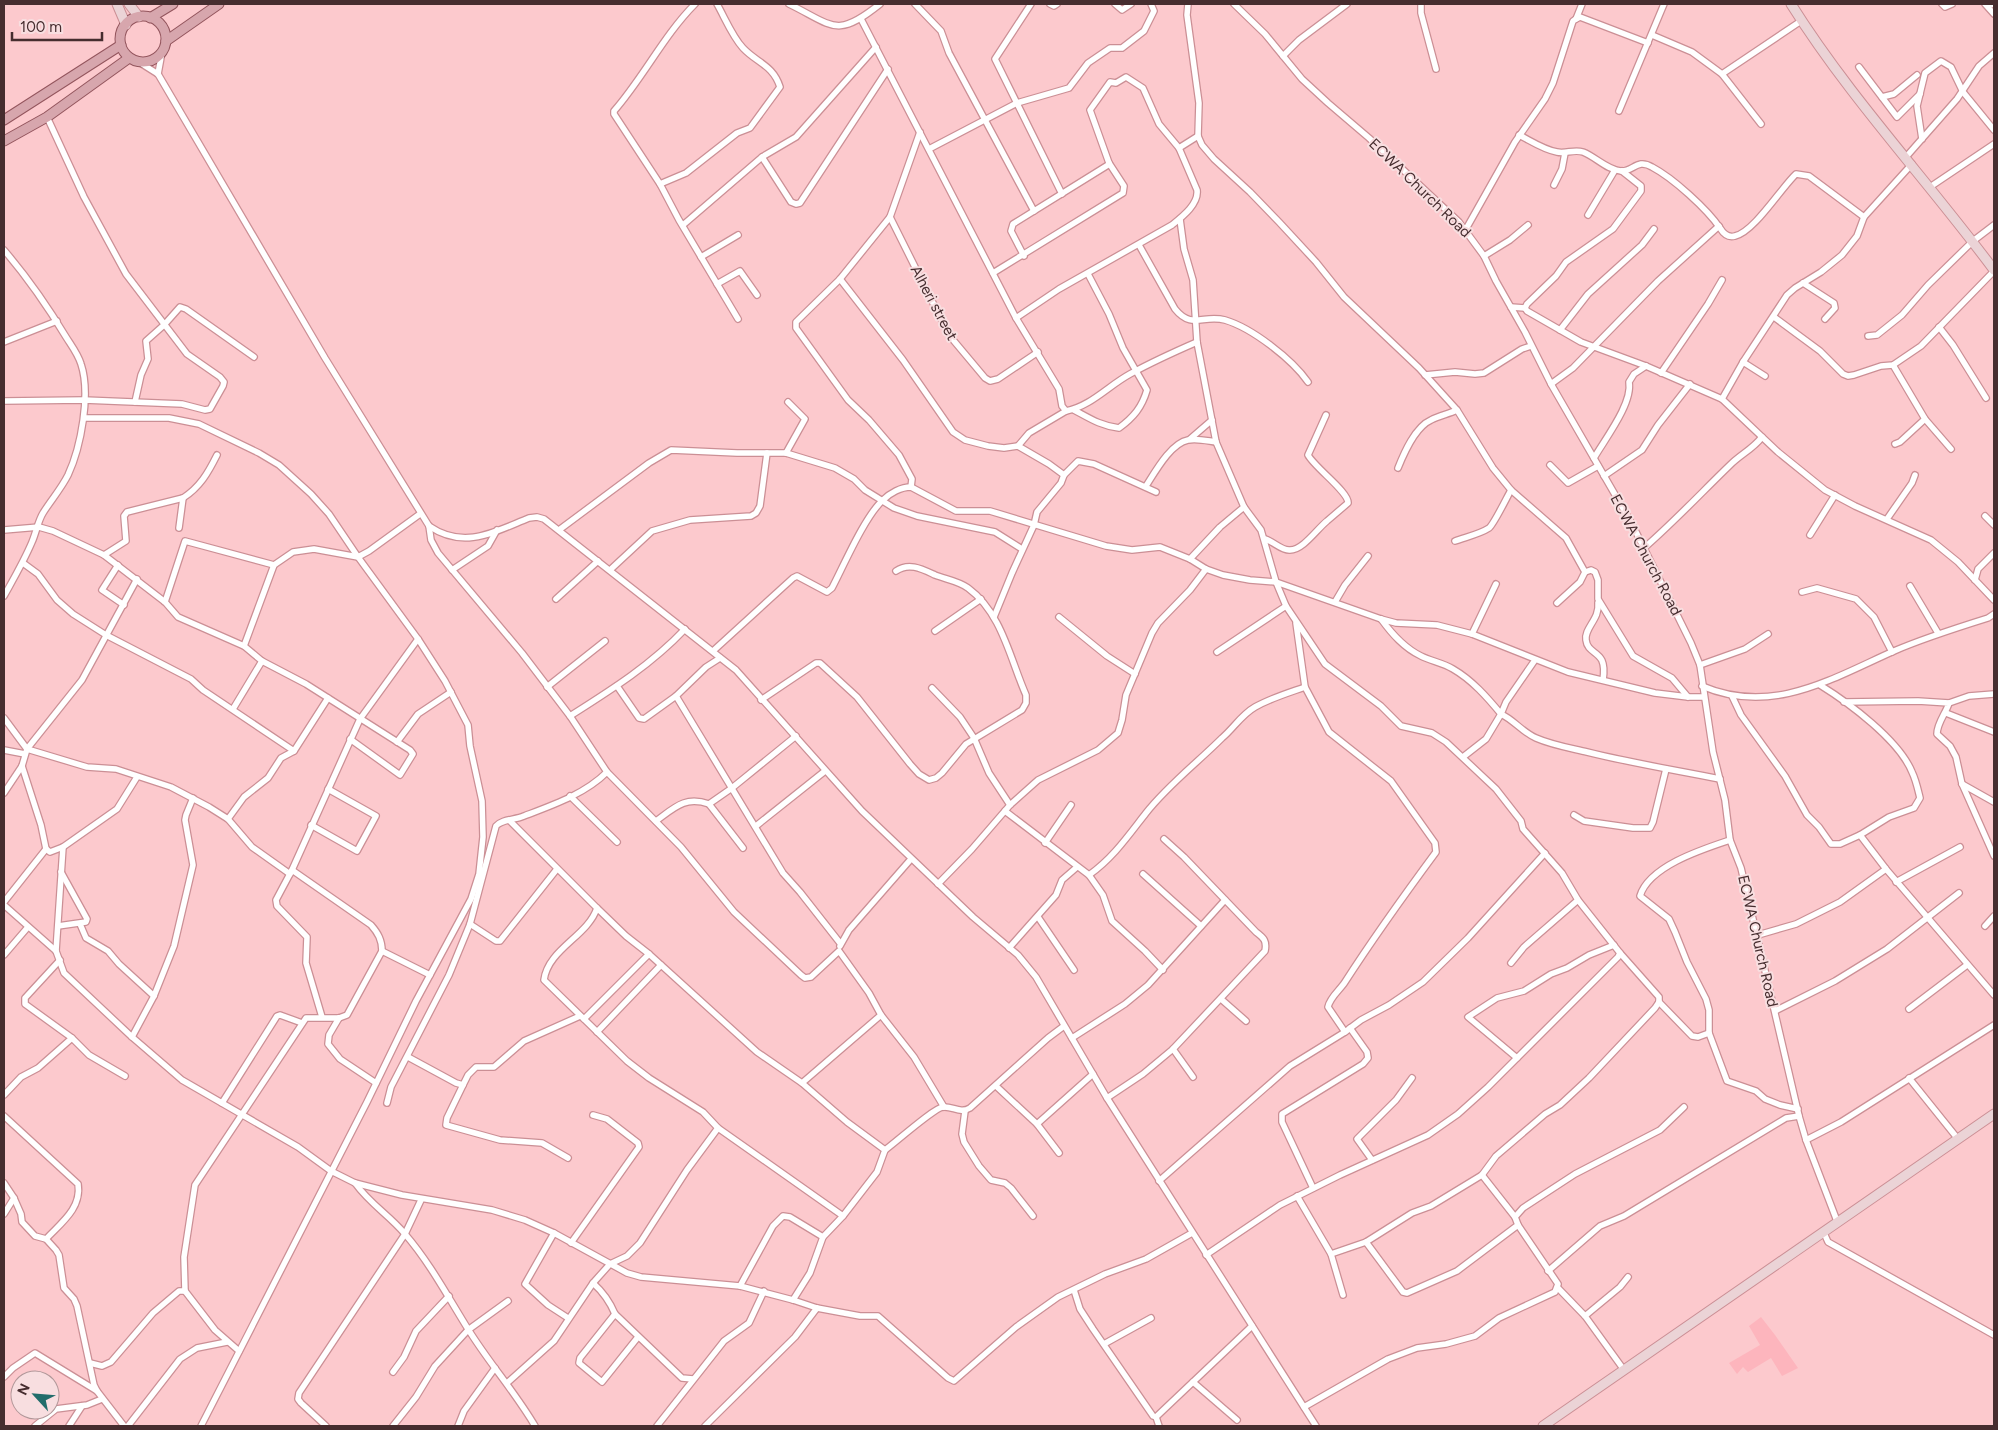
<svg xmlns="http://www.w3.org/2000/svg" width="1998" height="1430" font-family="Figtree,sans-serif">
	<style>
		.built { fill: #fdb5bd }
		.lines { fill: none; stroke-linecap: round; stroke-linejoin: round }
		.street-casing { stroke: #cb8f95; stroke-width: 8 }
		.secondary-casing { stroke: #cb8f95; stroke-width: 11 }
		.primary-casing { stroke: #93555d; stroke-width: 11 }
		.street { stroke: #fff; stroke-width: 5.5 }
		.secondary { stroke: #ebd3d6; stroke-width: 9 }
		.primary { stroke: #d7a6ad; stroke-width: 9 }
		.labels { text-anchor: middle; stroke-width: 4; stroke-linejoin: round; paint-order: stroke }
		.street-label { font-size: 15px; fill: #462d2f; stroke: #f8dee0 }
	</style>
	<rect width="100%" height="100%" fill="#fcc9cd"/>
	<!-- built -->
	<polygon class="built" points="1761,1317 1775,1335 1798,1368 1782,1376 1771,1358 1748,1372 1743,1367 1737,1374 1729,1363 1760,1345 1749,1326"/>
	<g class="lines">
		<!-- street casing -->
		<g class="street-casing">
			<g id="street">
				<path d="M 695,4 C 664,35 643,78 614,111 L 614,114 L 660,184 L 679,220 L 738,319"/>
				<path d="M 789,4 C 834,26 836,39 880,4"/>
				<polyline points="915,4 941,31 949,53 1034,211"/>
				<polyline points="1031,4 995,59 1062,194"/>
				<polyline points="1050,4 1054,6 1057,4"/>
				<polyline points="1115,4 1122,10 1131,4"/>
				<polyline points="1188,4 1187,15 1199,103 1198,136 1202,145 1214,159 1250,192 1279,222 1316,262 1344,297 1419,368 1457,410 1493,468 1511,490 1566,538 1585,572 1580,582 1557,603"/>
				<polyline points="1234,4 1265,34 1302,79 1328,103 1369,138 1459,222 1484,256 1496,281 1525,332 1551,384 1632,524 1691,643 1700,665 1713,752 1725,800 1730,840 1741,868 1799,1116 1806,1140 1837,1221"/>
				<polyline points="1421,4 1421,13 1436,69"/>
				<polyline points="1942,4 1945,7 1952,4"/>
				<polyline points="1985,4 1994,14"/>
				<polyline points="1991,4 1994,5"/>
				<path d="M 861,19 L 1016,318 L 1059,389 L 1062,406 L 1066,411 C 1091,406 1108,386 1130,374 C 1152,362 1174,352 1197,342"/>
				<polyline points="1576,19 1580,17 1648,43"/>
				<polyline points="1652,35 1692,52 1722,74 1761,124"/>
				<polyline points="1283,56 1299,40 1347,4"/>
				<path d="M 139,62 L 158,74 L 325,358 L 429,526 C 464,550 494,532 529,518 L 537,517 L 544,519 L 736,670 L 862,811 L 973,917 L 1018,955 L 1036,977 L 1107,1098 L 1316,1426"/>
				<polyline points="1859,67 1897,117 1920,94"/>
				<polyline points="158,74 162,52"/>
				<polyline points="1722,74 1801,21"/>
				<polyline points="1882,97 1894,94 1917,75"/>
				<polyline points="1619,111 1664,4"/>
				<path d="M 1519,135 C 1531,141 1544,150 1557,152 C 1566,154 1574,149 1583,152 C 1596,157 1607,170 1621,171 C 1633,172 1637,158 1652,167 C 1673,178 1707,209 1720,228 C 1723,233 1728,238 1735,236 C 1754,232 1781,188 1796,174 L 1809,176 L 1864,217"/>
				<polyline points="1922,139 1917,106 1925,73 1941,61 1951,67 1963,92 1994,130"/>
				<polyline points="1179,148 1198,136"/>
				<polyline points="929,149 1017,103 1069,88 1088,63 1110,48 1122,48 1144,31 1154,11 1151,4"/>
				<polyline points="762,157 791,202 796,204 800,203 888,69"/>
				<polyline points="1906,157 1957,99 1979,66 1994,53"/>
				<polyline points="1622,171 1641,186 1641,191 1613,229 1566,262 1556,276 1527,304 1525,308 1527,311 1581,342 1646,366 1722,399 1778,452 1825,490 1855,506 1931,540 1958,562 1994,600"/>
				<path d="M 660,184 L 686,173 L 737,133 L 750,128 L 780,87 C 773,65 757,63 743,48 C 732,36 725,18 717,4"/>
				<polyline points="1554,185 1562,169 1565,153"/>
				<polyline points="1930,187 1994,144"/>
				<polyline points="1588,215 1615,170"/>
				<polyline points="890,217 946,329 954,341 985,378 990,381 998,379 1038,352"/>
				<polyline points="1180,219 1184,249 1193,280 1197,342 1216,442 1244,507 1261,530 1276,582 1286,606 1325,664 1381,706 1401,726 1432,733 1446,742 1496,789 1521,821 1523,829 1562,873 1578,900 1620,953 1618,957 1488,1087 1458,1114 1428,1135 1340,1175 1280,1205 1206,1255"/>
				<polyline points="683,225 762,157 796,137 876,47"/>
				<polyline points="1466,229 1515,142 1545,99 1553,83 1573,21 1576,19 1582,4"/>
				<path d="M 1139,245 L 1175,309 C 1192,330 1203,314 1225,320 C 1252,328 1292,359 1308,382"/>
				<path d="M 4,250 C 27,277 48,307 66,337 C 71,345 78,354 81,364 C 91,394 81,447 68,475 C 61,489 51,500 43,513 C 38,521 36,533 32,542 C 24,561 14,578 4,596"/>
				<polyline points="1024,256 1011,231 1013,224 1108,165 1109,163"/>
				<polyline points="1484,256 1510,240 1528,225"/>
				<polyline points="701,257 738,235"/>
				<path d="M 993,273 L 1123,193 L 1124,186 L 1109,163 L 1090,110 L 1110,82 L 1116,83 L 1126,77 L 1143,88 L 1159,124 L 1179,148 L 1197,190 C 1199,204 1182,217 1172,225 L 1059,289 L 1016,318"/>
				<polyline points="840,279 903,360 953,432 965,440 988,446 1004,448 1018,446 1049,464 1064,475"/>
				<polyline points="1803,283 1834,303 1835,308 1825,319"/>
				<polyline points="717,284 740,271 757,295"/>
				<polyline points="1511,307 1525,308"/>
				<polyline points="1774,317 1820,351 1843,374 1848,376 1854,375 1881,366 1893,365 1921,346 1994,271"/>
				<polyline points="1939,327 1953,345 1986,398"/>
				<polyline points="1560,330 1588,294 1642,245 1654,229"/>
				<polyline points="1868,336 1877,335 1902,315 1928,285 1973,241 1994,225"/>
				<polyline points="4,342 57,321"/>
				<polyline points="1743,362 1765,376"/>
				<polyline points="1893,365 1925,419 1951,449"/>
				<polyline points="1661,373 1708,304 1722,280"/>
				<polyline points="1425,375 1455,372 1475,374 1484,373 1522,349 1531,346"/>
				<polyline points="1551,384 1573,368 1658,281 1719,226"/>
				<polyline points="1722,399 1743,362 1787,295 1795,288 1821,272 1842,255 1857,236 1864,217 1912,164"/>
				<polyline points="4,401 84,400 182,404 205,410 210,409 223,386 224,382 220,377 187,354 126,274 84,197 47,117"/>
				<polyline points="135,402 141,375 148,359 146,341 164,325 180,307 186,309 254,357"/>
				<path d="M 1074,410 C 1089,418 1101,426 1119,428 C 1134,417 1142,407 1147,390 L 1123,348 L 1109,314 L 1088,274"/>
				<polyline points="84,418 169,418 199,424 259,453 279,465 311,494 329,514 358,557 418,639 445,681 468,725 470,746 482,801 483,837 479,874 471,899 416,1001 367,1102 201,1426"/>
				<polyline points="1190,439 1212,420"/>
				<polyline points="1895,444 1900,442 1925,419"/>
				<polyline points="1018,446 1029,433 1066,411"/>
				<polyline points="786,453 805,419 788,402"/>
				<path d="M 217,455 C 208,473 200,487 183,498 L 127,512 L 124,516 L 126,541 L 104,555 L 165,602 L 178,617 L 244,646 L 262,661 L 306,684 L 410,750 L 413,754 L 400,775 L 350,739"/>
				<path d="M 1594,458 C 1605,439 1633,403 1629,382 L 1634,374 L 1646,366"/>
				<polyline points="1550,465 1568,483 1598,466"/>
				<path d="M 1398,468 C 1404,453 1415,427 1431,420 C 1439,416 1448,414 1457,410"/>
				<polyline points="1604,476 1642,450 1658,425 1690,384"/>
				<path d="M 1146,486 C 1155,472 1171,443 1188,440 C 1197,438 1208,441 1216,442"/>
				<polyline points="911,487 912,479 899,455 869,420 848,400 796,328 796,322 840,279 890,217 920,132"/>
				<polyline points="1985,516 1994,525"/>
				<polyline points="1887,519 1912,483 1915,475"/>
				<polyline points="429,526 431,540 438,553 522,653 570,716 607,772 681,847 734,912 801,975 805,978 811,977 839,951 869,993 881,1015 914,1057 944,1107"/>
				<polyline points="179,528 183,498"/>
				<polyline points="4,530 39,527 53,531 104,555"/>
				<polyline points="559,530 649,463 671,450 737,453 786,453 835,468 854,479 865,490 894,508 917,516 995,532 1022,549"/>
				<polyline points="1810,535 1835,495"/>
				<path d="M 1265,539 C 1273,541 1282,551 1290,550 C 1303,550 1317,529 1327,521 C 1334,515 1341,509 1348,503 C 1349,492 1315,468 1308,455 L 1326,415"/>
				<path d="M 1455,541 C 1466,537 1480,534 1489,528 C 1494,524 1507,497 1511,490"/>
				<path d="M 1644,548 C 1674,522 1702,492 1730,465 C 1741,454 1753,449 1762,437"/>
				<polyline points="1190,559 1220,527 1244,507"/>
				<polyline points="23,563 38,574 57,600 73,614 106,635 191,679 203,690 294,751"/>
				<polyline points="118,565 102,590 124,605"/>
				<polyline points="452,570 488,546 497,530"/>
				<polyline points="610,570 652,531 690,520 751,516 756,513 760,506 767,453"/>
				<polyline points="1585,572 1591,570 1595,572 1598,580 1598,599 1633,656 1672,678 1688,697"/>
				<polyline points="1975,580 1978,569 1994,553"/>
				<polyline points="1910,586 1938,633"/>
				<polyline points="1802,592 1817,588 1856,599 1874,617 1892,652"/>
				<polyline points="556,599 598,561"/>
				<polyline points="165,602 185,541 274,565"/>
				<polyline points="1335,602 1345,585 1368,556"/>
				<path d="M 1598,603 C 1600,619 1584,628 1586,640 C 1588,657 1608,648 1603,680"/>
				<polyline points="994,617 1012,573 1034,525 1037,512 1061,483 1064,475 1078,461 1094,464 1156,492"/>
				<polyline points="1059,617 1107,656 1135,674"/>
				<path d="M 1381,619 C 1392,634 1404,648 1421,656 C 1431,661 1443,663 1453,669 C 1472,680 1487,697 1501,714 L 1506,702 L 1535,660"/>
				<path d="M 1296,623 L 1305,687 L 1329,732 L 1391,781 L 1435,843 L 1436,852 C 1405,894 1374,937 1345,982 C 1340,990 1330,997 1328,1007 L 1345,1032"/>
				<polyline points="935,631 981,599"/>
				<polyline points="1472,634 1496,584"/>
				<polyline points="244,646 274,565 293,552 314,549 358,557 369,551 420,514"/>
				<path d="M 713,651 L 793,578 L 797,576 L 827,592 L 832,588 C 844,565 865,516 883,500 C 890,493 901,487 911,487 L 956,511 L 990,511 L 1106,546 L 1132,550 L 1160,547 L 1190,559 L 1206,569 L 1223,575 L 1250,580 L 1276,582 L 1381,619 L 1396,623 L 1437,625 L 1472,634 L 1568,672 L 1655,693 L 1688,697 L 1704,697"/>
				<polyline points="1217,652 1286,606"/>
				<polyline points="1700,665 1745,649 1768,634"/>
				<path d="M 1820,685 C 1849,703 1899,740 1912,772 C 1916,780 1918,790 1920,798 L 1914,808 L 1889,817 L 1860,835"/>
				<polyline points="617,686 639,718 644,719 676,696 706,667 720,658"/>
				<path d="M 1702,686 C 1772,716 1831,679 1894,651 C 1924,638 1956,628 1988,618 L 1994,614"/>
				<polyline points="547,687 605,641"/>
				<polyline points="932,688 960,717 974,738 989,773 1010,805"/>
				<polyline points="676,696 783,873 800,892 840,943"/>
				<polyline points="1732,696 1741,715 1785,776 1807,815 1819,827 1831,844 1840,844 1860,835 1886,869 1994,995"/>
				<path d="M 761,700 L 816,663 L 820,663 L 857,697 L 910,764 L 919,774 L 929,780 L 936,778 L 942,773 L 966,744 L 1022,710 L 1026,703 L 1026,695 C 1010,659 1002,613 968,588 C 959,581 945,579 935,575 C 922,569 909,562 896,571"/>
				<path d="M 1844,702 L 1918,701 L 1949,703 C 1946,713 1937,723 1937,734 L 1950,746 L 1956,757 L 1962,784 L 1994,856"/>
				<polyline points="1949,703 1969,696 1994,694"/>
				<polyline points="233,709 262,661"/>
				<polyline points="1946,713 1994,732"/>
				<path d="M 570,716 C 611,690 651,665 685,629"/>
				<polyline points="4,718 27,749 87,767 116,769 171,787 209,807 228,819 252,847 290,874"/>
				<polyline points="397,742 418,714 451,692"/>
				<polyline points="4,750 25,754"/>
				<path d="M 1463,757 L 1486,739 L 1501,714 C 1514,720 1522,732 1536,738 C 1552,745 1570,748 1587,752 C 1631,763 1675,770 1720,779"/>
				<polyline points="22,766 41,825 46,849"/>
				<polyline points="1962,784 1994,802"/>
				<polyline points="4,793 22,766 27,749 82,680 137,579"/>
				<polyline points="570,796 617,842"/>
				<polyline points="709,804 743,848"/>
				<path d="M 1005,811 L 1089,875 C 1113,858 1128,836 1146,813 C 1168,785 1197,763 1222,738 C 1234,728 1241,715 1255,707 C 1271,698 1288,693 1305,687"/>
				<polyline points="1574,815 1584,821 1633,828 1650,828 1653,822 1666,769"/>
				<polyline points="228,819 244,797 268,778 281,758 294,751 328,698"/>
				<path d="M 656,821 C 675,807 685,796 709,804 L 732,788 L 796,736"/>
				<polyline points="311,825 357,851 376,816 328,789"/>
				<polyline points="756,826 825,771"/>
				<path d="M 1730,840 C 1703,849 1649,866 1640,896 L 1669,919 L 1675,932 L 1687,962 L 1706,999 L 1709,1010 L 1709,1033 L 1727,1081 L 1756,1091 L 1765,1099 L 1780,1105 L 1798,1109"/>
				<polyline points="1045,843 1071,805"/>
				<polyline points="46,849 50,852 63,847 117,809 137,777"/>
				<polyline points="1143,874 1201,926"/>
				<polyline points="1089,875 1103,895 1112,921 1145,951 1163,970"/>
				<polyline points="1896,882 1960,847"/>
				<polyline points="938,884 972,849 1010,805 1038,780 1098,750 1118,733 1122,720 1126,695 1152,633 1158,623 1190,590 1206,569"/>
				<polyline points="4,902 46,849"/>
				<polyline points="4,905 56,951 64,973 132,1037 182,1080 298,1147 331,1171 355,1183 402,1195 492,1210 525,1220 554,1233 627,1273 641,1277 740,1286 793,1300 817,1308 860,1316 878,1316 948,1378 954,1381 1016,1327 1058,1297 1105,1274 1146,1259 1192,1233"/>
				<polyline points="597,908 626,936 649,954 757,1052 802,1083 847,1122 885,1150 877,1172 843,1216 823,1237 810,1273 793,1300"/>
				<polyline points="1038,917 1074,970"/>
				<polyline points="80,924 86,938 108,951 119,964 154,996"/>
				<polyline points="470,924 496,941 500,941 557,869"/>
				<polyline points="58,926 86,922 87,919 61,872"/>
				<polyline points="1985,926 1994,916"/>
				<polyline points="1758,935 1796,924 1840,902 1886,869"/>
				<polyline points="840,946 849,930 911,859"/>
				<polyline points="1009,948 1056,895 1062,880 1077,867"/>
				<polyline points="56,951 63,847"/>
				<polyline points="382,951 430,975"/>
				<polyline points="4,955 28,927"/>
				<polyline points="60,960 25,998 25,1004 72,1038 89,1055 125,1076"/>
				<polyline points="1511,963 1524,947 1578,900"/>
				<polyline points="1221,999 1246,1021"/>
				<polyline points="1659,1002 1692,1036 1698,1037 1709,1033"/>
				<polyline points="1909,1009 1967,965"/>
				<polyline points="1775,1011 1835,981 1887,949 1959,893"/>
				<polyline points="322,1017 306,963 307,937 277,906 276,900 292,870 360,719 418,639"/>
				<polyline points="339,1018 329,1035 328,1044 340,1059 376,1083"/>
				<polyline points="584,1019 649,954"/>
				<polyline points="597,1032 661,965"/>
				<polyline points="132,1037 154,996 174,946 193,865 185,820 186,815 193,798"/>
				<polyline points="1072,1038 1125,1004 1148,985 1225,900"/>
				<polyline points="1173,1049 1193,1077"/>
				<polyline points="408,1057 456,1083 463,1085 468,1075 476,1067 494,1067 524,1041 580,1016"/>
				<polyline points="1517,1058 1468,1017 1497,998 1524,991 1551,974 1567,968 1589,955 1614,945"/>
				<polyline points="1909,1078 1958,1139"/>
				<polyline points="802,1083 881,1015"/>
				<polyline points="463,1085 447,1118 446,1125 500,1140 542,1143 568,1158"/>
				<polyline points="996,1086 1037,1124 1059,1153"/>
				<polyline points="4,1095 21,1077 38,1068 72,1038"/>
				<path d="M 1107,1098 L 1143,1074 L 1173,1049 L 1265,951 C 1267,941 1264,938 1256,932 L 1184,857 L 1164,839"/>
				<polyline points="222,1103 277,1016 280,1015 302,1023"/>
				<path d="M 387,1103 L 391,1087 L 449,975 L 470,924 L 496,826 C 502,819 515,820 524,816 C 553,805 585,794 607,772"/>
				<polyline points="965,1111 962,1134 964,1142 979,1166 991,1180 1005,1183 1011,1188 1033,1216"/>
				<path d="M 4,1116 L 78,1184 C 82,1208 61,1223 46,1239"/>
				<polyline points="1037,1124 1093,1074"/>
				<polyline points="718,1128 843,1216"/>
				<polyline points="1806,1140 1841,1122 1994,1025"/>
				<path d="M 885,1150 C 896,1142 934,1108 943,1107 C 953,1106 960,1114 970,1108 L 1048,1038 L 1064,1026"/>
				<polyline points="1372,1160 1357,1139 1396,1100 1412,1078"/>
				<polyline points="1159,1181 1290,1066 1345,1032 1361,1020 1389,1005 1423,982 1468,938 1545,853"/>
				<polyline points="4,1183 14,1198 21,1214 22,1222 35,1236 46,1239 56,1250 59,1255 64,1288 74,1299 77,1306 94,1385 97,1391 124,1426"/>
				<path d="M 355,1183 C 370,1204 389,1215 405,1234 C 430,1263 448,1297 468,1329 C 489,1363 515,1392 535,1426"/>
				<polyline points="1313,1188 1282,1122 1282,1114 1363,1064 1368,1058 1367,1052 1350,1028"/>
				<polyline points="1297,1196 1331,1254 1343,1295"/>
				<polyline points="4,1214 14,1198"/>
				<polyline points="1515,1217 1523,1208 1575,1174 1660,1130 1684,1107"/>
				<polyline points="554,1233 525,1284 548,1305 568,1318"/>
				<polyline points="1824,1233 1828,1242 1994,1335"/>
				<polyline points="1366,1242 1403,1292 1407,1293 1457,1271 1518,1225 1515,1217 1482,1175"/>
				<polyline points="571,1243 639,1147 638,1143 607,1119 593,1115"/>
				<polyline points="1331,1254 1366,1242 1412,1213 1431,1206 1482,1175 1496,1156 1545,1114 1560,1105 1589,1078 1655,1008 1659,1002 1659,997 1620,953"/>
				<polyline points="1548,1271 1600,1226 1624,1216 1786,1118 1799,1116"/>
				<path d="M 593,1283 C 603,1292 610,1302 615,1314"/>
				<polyline points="740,1286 773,1226 783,1216 790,1217 823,1237"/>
				<polyline points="1558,1288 1585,1316 1624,1370"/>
				<polyline points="1074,1290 1080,1309 1093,1329 1153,1416 1156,1417 1252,1326"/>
				<polyline points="1585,1316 1620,1287 1628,1277"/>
				<polyline points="638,1337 602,1382 579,1363 580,1358 615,1314 682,1378 693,1379"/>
				<polyline points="1104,1344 1151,1318"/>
				<path d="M 239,1351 L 215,1330 L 185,1291 L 184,1257 L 195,1185 L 306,1018 L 339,1018 L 347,1015 L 382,951 C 382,940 378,933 371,925 L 292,870"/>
				<polyline points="90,1363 102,1366 111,1362 153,1313 179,1291 185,1291"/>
				<polyline points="393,1372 404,1357 416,1331 449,1296"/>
				<polyline points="4,1377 13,1368 35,1353 97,1391"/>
				<polyline points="1193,1382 1237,1420"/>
				<path d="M 507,1383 L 554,1341 L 593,1283 L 610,1264 L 627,1256 L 640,1243 L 687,1170 L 718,1128 L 703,1112 L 649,1078 L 627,1061 L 544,980 C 548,949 588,936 597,908 L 510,821"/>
				<polyline points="1304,1407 1388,1359 1417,1348 1446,1344 1475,1336 1499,1318 1555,1292 1558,1284 1518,1225"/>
				<polyline points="1156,1417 1159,1426"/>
				<polyline points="35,1426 56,1409 87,1405 102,1399"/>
				<polyline points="69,1426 82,1406"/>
				<polyline points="128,1426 180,1359 197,1348 227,1342"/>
				<polyline points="326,1426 301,1403 298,1399 299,1393 405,1234 421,1200"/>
				<polyline points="393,1426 416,1397 435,1366 468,1330 508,1301"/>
				<polyline points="458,1426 464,1411 495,1368"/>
				<polyline points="657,1426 724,1341 749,1323 764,1291"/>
				<polyline points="705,1426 795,1337 817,1308"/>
			</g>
		</g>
		<!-- secondary casing -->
		<g class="secondary-casing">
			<g id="secondary">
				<polyline points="117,4 126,25"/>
				<polyline points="129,4 139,17"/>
				<path d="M 1791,4 C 1850,98 1928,181 1994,270"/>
				<polyline points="1543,1426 1994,1114"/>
			</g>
		</g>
		<!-- primary casing -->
		<g class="primary-casing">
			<g id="primary">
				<circle cx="143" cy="39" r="23"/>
				<polyline points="150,18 173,4"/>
				<polyline points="166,41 219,4"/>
				<polyline points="4,120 121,45"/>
				<polyline points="4,141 47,117 129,58"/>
			</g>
		</g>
		<!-- street -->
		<use href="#street" class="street"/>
		<!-- secondary -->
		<use href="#secondary" class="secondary"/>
		<!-- primary -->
		<use href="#primary" class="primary"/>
	</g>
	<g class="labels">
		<!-- street labels -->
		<g class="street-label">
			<text transform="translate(1420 188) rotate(44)" y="5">ECWA Church Road</text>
			<text transform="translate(934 303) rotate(62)" y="5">Alheri street</text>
			<text transform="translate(1646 555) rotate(62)" y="5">ECWA Church Road</text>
			<text transform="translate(1758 941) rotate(77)" y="5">ECWA Church Road</text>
		</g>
	</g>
	<!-- border -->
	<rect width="1998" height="1430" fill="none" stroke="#462d2f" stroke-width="10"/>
	<!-- north arrow -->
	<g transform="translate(35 1395) rotate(296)"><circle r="24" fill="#f8dee0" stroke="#b19799"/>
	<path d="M0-4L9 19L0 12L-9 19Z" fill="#226d6b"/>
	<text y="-8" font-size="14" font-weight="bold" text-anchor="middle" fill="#462d2f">N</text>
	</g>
	<!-- scale -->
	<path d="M12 32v8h90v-8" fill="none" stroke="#462d2f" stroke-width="2.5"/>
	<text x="20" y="32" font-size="15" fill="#462d2f" stroke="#f8dee0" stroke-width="4" paint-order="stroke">100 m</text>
</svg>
